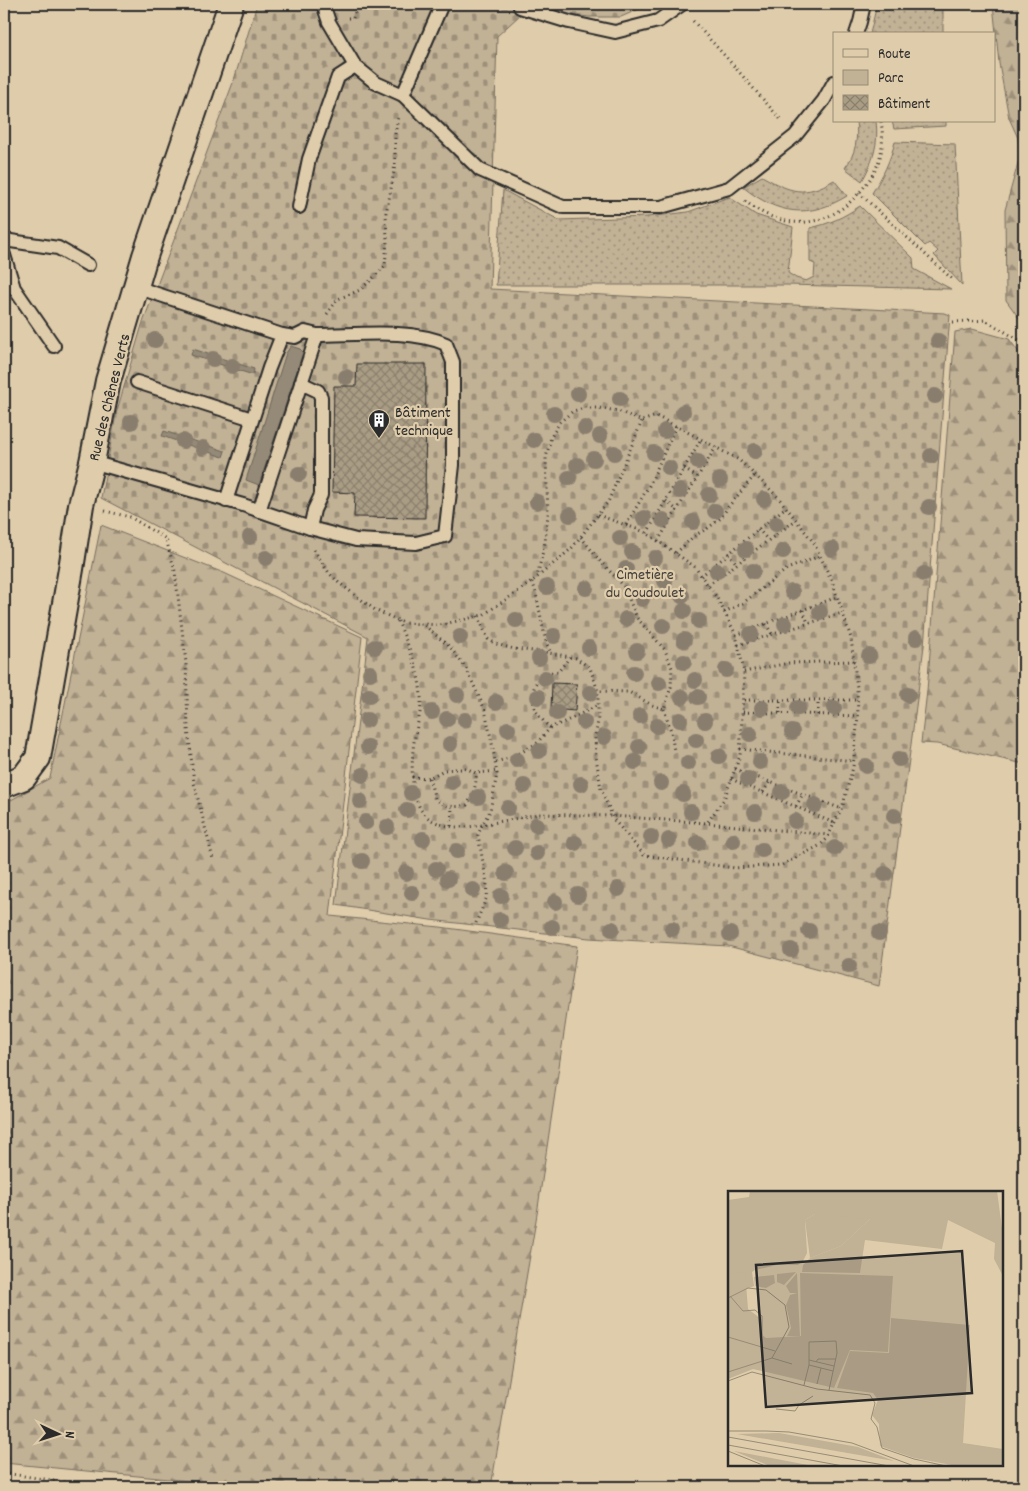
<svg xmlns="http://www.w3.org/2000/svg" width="1028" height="1491" font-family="Dekko,sans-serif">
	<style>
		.green { fill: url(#green-dots); stroke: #766e60 }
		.forest { fill: url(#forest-firs); stroke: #766e60 }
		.cemetery { fill: url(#cemetery-stones); stroke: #766e60 }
		.water { fill: #958a77; stroke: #6b6459 }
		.building { fill: url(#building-cross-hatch); stroke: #2b2b2b }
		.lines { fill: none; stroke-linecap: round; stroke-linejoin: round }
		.lane-casing { stroke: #2b2b2b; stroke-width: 16 }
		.street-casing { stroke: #2b2b2b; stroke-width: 28 }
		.path { stroke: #2b2b2b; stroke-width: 3; stroke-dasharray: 1 4; stroke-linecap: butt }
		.lane { stroke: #dfccaa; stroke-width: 12 }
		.street { stroke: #dfccaa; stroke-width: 24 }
		.tree { fill: #897e6d }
		.labels { text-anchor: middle; stroke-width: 4.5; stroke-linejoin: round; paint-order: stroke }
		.street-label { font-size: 16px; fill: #2b2b2b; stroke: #dfccaa }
		.poi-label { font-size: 16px; fill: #2b2b2b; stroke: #dfccaa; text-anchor: start }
		.park-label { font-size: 16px; fill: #423f3b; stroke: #dfccaa }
		.inset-road { fill: none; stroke: #978c77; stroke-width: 1 }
		.view { fill: #2b2b2b; fill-opacity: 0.15; stroke: #2b2b2b; stroke-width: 2.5 }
		.inset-edge { fill: none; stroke: #2b2b2b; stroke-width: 2.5 }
	</style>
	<defs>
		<pattern id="green-dots" width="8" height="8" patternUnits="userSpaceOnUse" patternTransform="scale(1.25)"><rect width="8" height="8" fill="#c1b195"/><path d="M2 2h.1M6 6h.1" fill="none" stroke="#9d907a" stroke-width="1.8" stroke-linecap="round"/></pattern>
		<pattern id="forest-firs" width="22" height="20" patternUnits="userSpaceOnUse" patternTransform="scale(1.25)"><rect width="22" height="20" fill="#c1b195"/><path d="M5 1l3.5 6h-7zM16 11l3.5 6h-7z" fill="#9d907a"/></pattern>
		<pattern id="cemetery-stones" width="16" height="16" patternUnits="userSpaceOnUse" patternTransform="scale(1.25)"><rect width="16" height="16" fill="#c1b195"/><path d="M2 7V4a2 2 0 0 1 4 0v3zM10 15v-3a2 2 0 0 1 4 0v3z" fill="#9d907a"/></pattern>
		<pattern id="building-cross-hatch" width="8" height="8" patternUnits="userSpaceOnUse" patternTransform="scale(1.25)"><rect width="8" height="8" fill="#aa9d85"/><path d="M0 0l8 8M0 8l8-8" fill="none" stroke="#8b806d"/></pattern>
	</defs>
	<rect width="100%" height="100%" fill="#dfccaa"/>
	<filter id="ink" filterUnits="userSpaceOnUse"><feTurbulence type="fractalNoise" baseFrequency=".02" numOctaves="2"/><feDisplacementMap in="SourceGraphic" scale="10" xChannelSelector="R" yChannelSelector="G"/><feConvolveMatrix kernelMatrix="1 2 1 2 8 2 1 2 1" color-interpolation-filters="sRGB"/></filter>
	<g filter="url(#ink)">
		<!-- green -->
		<g class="green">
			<polygon points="877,4 943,4 943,34 870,34"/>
			<path d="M 856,121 L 876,121 C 879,143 873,162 862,181 L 845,168 C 856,153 858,139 856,121 Z"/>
			<polygon points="892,121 946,121 946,126 894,129"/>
			<path d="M 895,142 L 955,144 L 962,285 L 934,255 L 938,251 L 929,243 L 925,246 L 872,193 C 883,176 890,161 895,142 Z"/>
			<path d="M 762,176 C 790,192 804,198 834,180 L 847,196 C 809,219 778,215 743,187 Z"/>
			<path d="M 503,190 L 559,220 L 647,217 L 688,212 L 729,197 L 756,215 L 793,227 L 788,273 L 796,278 L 806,281 L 814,277 L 815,264 L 810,262 L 810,228 C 829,224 844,217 860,206 L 913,258 L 914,269 L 951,289 L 786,285 L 496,285 Z"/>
		</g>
		<!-- forest -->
		<g class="forest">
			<polygon points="993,4 1024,4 1024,325 1006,300 1005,210 1020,156 1018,138 1009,118 999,63"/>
			<polygon points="972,329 1009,339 1024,359 1024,764 937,744 921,743 927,691 955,332"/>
			<polygon points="101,525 224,573 362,637 330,916 440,927 577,946 537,1214 491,1487 251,1487 4,1463 4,804 50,778"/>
		</g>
		<!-- cemetery -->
		<g class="cemetery">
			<polygon points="257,4 532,4 497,36 490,289 945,313 950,315 924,646 879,986 728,946 589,938 430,920 336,905 368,637 101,498 116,414 142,325 234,80"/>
			<polygon points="548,4 647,4 637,10 621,17 589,17 563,14"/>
		</g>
		<!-- water -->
		<g class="water">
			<polygon points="291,346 300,349 303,352 259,485 246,480 286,353"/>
			<polygon points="193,349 254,369 253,375 191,355"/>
			<polygon points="164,431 225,451 223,457 162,436"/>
		</g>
		<!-- building -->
		<g class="building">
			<polygon points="357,364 426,364 425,518 354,517 355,493 332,492 334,386 356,386"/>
			<polygon points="552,683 577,684 575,711 551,709"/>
		</g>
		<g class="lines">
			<!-- lane casing -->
			<g class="lane-casing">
				<g id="lane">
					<polyline points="323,4 329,22 355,66 376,83 403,95 480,170 563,207 661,207 729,188 795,136 824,100 834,82"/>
					<polyline points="520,7 569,22 615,32 658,21 682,4"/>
					<polyline points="856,34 860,22 864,4"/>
					<polyline points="403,95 442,4"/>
					<polyline points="299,207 309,159 338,77 355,66"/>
					<polyline points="4,240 58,248 88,265"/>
					<polyline points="4,255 14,288 54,346"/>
					<polyline points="137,285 148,291 282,335 269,368 226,501"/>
					<polyline points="137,382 252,419"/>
					<polyline points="301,383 318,391 321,397 321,495 314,510 310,528"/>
					<path d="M 92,462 L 243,505 L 310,528 L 356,540 L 416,543 L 445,536 L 453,465 L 453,362 L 446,344 C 410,328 356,335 317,335 L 305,332 L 295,337 L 282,335"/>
					<polyline points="259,511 317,335"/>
				</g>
			</g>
			<!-- street casing -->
			<g class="street-casing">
				<polyline id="street" points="4,785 24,777 38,758 71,569 81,505 92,462 108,381 145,256 231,4"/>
			</g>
			<!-- path -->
			<g class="path">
				<polyline points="348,18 353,18 358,4"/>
				<polyline points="693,21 726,57 782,121"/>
				<polyline points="859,193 952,279"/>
				<path d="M 745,201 C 782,231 826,230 858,194 C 878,172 886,152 881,121"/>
				<polyline points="327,314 338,299 360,290 370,281 385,266 387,242 386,213 390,195 395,164 395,134 398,118"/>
				<polyline points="953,322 985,320 1024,343"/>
				<polyline points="684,469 697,477"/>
				<polyline points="666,501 677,510"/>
				<polyline points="105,511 130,517 166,539 175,571 186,663 188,729 194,783 213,859"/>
				<polyline points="598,515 645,532 695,567 717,598 736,635 744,672 740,756 724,799 707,823"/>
				<polyline points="626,525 650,484 676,426"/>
				<polyline points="758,529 768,540"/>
				<polyline points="647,533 701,439"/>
				<polyline points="581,537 600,561 623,585 637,618 665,650 672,668 671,687 664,709 652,705 629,692 598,691"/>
				<polyline points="658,541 716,447"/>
				<polyline points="314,550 329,573 339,583 375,610 404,623 440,625 483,615 529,584 571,549 608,502 642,421"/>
				<polyline points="676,553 694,536 708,528 721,518 728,507 755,475"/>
				<polyline points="728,553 737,564"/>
				<polyline points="701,576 786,507"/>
				<polyline points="532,582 535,589 546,642 551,653"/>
				<polyline points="708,585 796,520"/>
				<polyline points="803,610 808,623"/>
				<polyline points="724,612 743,603 787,569 820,556"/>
				<polyline points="478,616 488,639 496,644 514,649 544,652 576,658 590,668 598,691 598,721 595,737 596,757 601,789 614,820 644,855 735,868 782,865 819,846 827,839 843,805 853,767 858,716 857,688 851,638 832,581 814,543 778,497 739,460 695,436 656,416 642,421 618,411 599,408 585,408 573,411 560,422 551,437 546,458 548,514 545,542 537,577"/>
				<path d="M 398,621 C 408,646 420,670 421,698 C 422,710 417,724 415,736 C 411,757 408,806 430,819 C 446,829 464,828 482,825 L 490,811 L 497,774 L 492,743 L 485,710 L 466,668 L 450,647 L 423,624"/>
				<polyline points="766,624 772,634"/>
				<polyline points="736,635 837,597"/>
				<polyline points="738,645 842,613"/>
				<polyline points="744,672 789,663 854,661"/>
				<polyline points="744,700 858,700"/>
				<polyline points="664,709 671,731 674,751"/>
				<polyline points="743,712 858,716"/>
				<polyline points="780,713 780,700"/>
				<polyline points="818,715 818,701"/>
				<path d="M 550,728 C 544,722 536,714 534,705 C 531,693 534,679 546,674 C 549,672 554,672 558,672 L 570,657"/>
				<polyline points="740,749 854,761"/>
				<polyline points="496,762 515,756 537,743 550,728 573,718 598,705"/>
				<polyline points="735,769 842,809"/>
				<polyline points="412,777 429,778 444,770 455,769 468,769 476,773 497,771"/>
				<path d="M 429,778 L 435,799 C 448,807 453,808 467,805 C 473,795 477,784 476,773"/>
				<polyline points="731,779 834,823"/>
				<polyline points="763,792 770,782"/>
				<polyline points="796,806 803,794"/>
				<polyline points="451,826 452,807"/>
				<polyline points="476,923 486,899 487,884 478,835 482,825 539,814 613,816 707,823 829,835"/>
				<polyline points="4,1473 97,1487"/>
			</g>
			<!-- lane -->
			<use href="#lane" class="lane"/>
			<!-- street -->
			<use href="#street" class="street"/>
		</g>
		<!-- trees -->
		<g class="tree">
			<circle cx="155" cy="340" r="8"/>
			<circle cx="938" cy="341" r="8"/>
			<circle cx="213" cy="359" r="8"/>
			<circle cx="232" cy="366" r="8"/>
			<circle cx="346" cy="377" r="8"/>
			<circle cx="578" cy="394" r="8"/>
			<circle cx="935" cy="396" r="8"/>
			<circle cx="620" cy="399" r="8"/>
			<circle cx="683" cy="412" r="8"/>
			<circle cx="554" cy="414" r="8"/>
			<circle cx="131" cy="422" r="8"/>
			<circle cx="585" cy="428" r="8"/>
			<circle cx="665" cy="431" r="8"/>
			<circle cx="600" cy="436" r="8"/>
			<circle cx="534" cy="440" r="8"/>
			<circle cx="183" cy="441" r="8"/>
			<circle cx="203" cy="448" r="8"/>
			<circle cx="755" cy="451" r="8"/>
			<circle cx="614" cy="453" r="8"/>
			<circle cx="654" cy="453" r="8"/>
			<circle cx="931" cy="456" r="8"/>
			<circle cx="594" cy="459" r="8"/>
			<circle cx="698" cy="462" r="8"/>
			<circle cx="577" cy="465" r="8"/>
			<circle cx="669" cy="468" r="8"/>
			<circle cx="299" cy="474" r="8"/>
			<circle cx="569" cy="478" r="8"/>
			<circle cx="720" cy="480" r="8"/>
			<circle cx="680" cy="491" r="8"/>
			<circle cx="709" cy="495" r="8"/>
			<circle cx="764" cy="499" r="8"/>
			<circle cx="537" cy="502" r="8"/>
			<circle cx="929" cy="507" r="8"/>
			<circle cx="715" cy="511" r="8"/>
			<circle cx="570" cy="515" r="8"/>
			<circle cx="644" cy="518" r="8"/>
			<circle cx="663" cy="520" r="8"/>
			<circle cx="693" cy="522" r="8"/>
			<circle cx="776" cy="524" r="8"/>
			<circle cx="250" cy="537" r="8"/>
			<circle cx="620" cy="538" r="8"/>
			<circle cx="746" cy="549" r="8"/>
			<circle cx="832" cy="549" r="8"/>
			<circle cx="783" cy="551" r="8"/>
			<circle cx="632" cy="552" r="8"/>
			<circle cx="266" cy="558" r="8"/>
			<circle cx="655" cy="558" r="8"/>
			<circle cx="626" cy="569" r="8"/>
			<circle cx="717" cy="571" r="8"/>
			<circle cx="753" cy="571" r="8"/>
			<circle cx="924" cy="574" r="8"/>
			<circle cx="665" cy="581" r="8"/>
			<circle cx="547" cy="587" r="8"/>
			<circle cx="586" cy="588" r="8"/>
			<circle cx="792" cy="592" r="8"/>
			<circle cx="682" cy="596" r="8"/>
			<circle cx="642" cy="599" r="8"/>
			<circle cx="684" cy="611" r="8"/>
			<circle cx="820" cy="612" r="8"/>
			<circle cx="626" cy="619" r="8"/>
			<circle cx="516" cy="620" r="8"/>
			<circle cx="699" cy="621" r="8"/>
			<circle cx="785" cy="624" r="8"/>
			<circle cx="663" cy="626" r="8"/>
			<circle cx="751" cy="634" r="8"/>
			<circle cx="554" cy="636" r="8"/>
			<circle cx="460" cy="637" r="8"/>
			<circle cx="916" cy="638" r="8"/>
			<circle cx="684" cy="640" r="8"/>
			<circle cx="375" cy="647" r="8"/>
			<circle cx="589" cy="648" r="8"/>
			<circle cx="637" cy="651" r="8"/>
			<circle cx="869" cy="656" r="8"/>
			<circle cx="539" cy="658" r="8"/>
			<circle cx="684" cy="662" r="8"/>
			<circle cx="726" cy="670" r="8"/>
			<circle cx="370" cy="673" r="8"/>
			<circle cx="634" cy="673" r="8"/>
			<circle cx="545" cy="678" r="8"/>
			<circle cx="695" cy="680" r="8"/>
			<circle cx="659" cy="683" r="8"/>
			<circle cx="590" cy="693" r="8"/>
			<circle cx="457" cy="695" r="8"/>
			<circle cx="908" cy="695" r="8"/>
			<circle cx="369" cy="696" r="8"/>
			<circle cx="538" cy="697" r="8"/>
			<circle cx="682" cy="697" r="8"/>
			<circle cx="698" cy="697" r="8"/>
			<circle cx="496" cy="702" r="8"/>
			<circle cx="762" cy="708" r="8"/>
			<circle cx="798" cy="708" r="8"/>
			<circle cx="834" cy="708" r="8"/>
			<circle cx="432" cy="712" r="8"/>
			<circle cx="557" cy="713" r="8"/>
			<circle cx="640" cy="716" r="8"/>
			<circle cx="447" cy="719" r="8"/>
			<circle cx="367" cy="720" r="8"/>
			<circle cx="465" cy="720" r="8"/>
			<circle cx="680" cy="720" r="8"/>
			<circle cx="705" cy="721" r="8"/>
			<circle cx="584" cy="722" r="8"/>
			<circle cx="657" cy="726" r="8"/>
			<circle cx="508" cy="729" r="8"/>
			<circle cx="792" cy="732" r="8"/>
			<circle cx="750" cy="734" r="8"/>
			<circle cx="604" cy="737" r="8"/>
			<circle cx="696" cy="740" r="8"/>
			<circle cx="450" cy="744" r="8"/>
			<circle cx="368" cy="747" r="8"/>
			<circle cx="639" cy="747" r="8"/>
			<circle cx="539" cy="751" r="8"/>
			<circle cx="719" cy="756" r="8"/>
			<circle cx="899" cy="759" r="8"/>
			<circle cx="517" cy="760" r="8"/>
			<circle cx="635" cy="762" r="8"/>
			<circle cx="760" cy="762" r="8"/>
			<circle cx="688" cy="763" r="8"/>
			<circle cx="866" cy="766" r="8"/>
			<circle cx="363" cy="775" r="8"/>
			<circle cx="748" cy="779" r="8"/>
			<circle cx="452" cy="782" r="8"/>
			<circle cx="661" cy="783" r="8"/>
			<circle cx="581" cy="784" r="8"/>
			<circle cx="524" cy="786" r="8"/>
			<circle cx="782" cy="792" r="8"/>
			<circle cx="411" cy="793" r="8"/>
			<circle cx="683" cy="794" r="8"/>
			<circle cx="478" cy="797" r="8"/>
			<circle cx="360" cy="801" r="8"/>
			<circle cx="815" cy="805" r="8"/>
			<circle cx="508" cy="808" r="8"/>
			<circle cx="407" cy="810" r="8"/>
			<circle cx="691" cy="812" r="8"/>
			<circle cx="755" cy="812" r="8"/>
			<circle cx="894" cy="816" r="8"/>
			<circle cx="795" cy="821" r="8"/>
			<circle cx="366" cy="822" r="8"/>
			<circle cx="536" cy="825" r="8"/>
			<circle cx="387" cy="827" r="8"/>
			<circle cx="651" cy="837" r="8"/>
			<circle cx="423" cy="839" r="8"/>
			<circle cx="669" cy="840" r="8"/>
			<circle cx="733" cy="841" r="8"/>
			<circle cx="575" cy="843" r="8"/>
			<circle cx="698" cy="843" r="8"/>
			<circle cx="515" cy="848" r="8"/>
			<circle cx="835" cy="848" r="8"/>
			<circle cx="762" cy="850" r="8"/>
			<circle cx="457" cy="851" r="8"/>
			<circle cx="537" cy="853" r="8"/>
			<circle cx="362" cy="861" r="8"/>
			<circle cx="436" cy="869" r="8"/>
			<circle cx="406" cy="873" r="8"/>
			<circle cx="506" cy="873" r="8"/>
			<circle cx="885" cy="874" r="8"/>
			<circle cx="448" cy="879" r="8"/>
			<circle cx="618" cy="889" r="8"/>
			<circle cx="473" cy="890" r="8"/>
			<circle cx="412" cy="893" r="8"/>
			<circle cx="578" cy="895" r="8"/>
			<circle cx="501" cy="896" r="8"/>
			<circle cx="555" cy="902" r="8"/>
			<circle cx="500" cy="920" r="8"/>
			<circle cx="552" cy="927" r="8"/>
			<circle cx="612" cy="929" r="8"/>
			<circle cx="672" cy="929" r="8"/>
			<circle cx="809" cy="931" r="8"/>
			<circle cx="879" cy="933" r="8"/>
			<circle cx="730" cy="934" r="8"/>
			<circle cx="791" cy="950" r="8"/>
			<circle cx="849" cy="966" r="8"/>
		</g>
	</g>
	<!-- icons -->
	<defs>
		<g id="building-pin" transform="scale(1.125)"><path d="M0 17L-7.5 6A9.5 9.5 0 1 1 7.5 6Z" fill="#2b2b2b" stroke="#dfccaa"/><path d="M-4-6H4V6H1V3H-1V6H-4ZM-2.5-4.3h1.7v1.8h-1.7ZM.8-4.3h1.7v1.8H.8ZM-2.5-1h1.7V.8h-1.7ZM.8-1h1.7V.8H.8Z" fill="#fff"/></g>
	</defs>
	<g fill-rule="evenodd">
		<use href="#building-pin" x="379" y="420"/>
	</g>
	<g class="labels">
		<!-- street labels -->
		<g class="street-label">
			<text transform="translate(108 397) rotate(-76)" y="6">Rue des Chênes Verts</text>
		</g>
		<!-- poi labels -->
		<g class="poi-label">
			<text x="395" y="417">Bâtiment<tspan x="395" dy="18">technique</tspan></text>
		</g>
		<!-- park labels -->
		<g class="park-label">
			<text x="645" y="579">Cimetière<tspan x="645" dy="18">du Coudoulet</tspan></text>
		</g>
	</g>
	<!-- overview -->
	<g transform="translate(728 1191)">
		<rect width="275" height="275" fill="#dfccaa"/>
		<path d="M 87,23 L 107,23 L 143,27 L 113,55 L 82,67 L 77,29 ZM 68,81 L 56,94 L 49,91 L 49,83 ZM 69,82 L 72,145 L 59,145 L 63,137 L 58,114 L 62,104 L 69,102 L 62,102 L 58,95 ZM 46,84 L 47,92 L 38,97 L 27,95 L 26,86 ZM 51,242 L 130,256 L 166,270 L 9,243 ZM 6,260 L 85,275 L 42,275 Z" fill="#c1b195"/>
		<path d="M 22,0 L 269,0 L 275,45 L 275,85 L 266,68 L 267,52 L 220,29 L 214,58 L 137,49 L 132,82 L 74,81 L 75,74 L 82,67 L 113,55 L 142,28 L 87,23 L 77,29 L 79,62 L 75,70 L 70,74 L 49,74 L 27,79 L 24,81 L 26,95 L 0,105 L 0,9 L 21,6 ZM 163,127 L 242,134 L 235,252 L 275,258 L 275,275 L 229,275 L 186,267 L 152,255 L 151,233 L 144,224 L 150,209 L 145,202 L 109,197 L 122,160 L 161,162 Z" fill="#c1b195"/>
		<path d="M 17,81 L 20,118 L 33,128 L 32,142 L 38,147 L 73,145 L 72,82 L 165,85 L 160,161 L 122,159 L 106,197 L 25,178 L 0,188 L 0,83 Z" fill="#c1b195"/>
		<path class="inset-road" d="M 2,105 L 15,120 L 27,119 L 34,125 L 34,144M 0,107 L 20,97 L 38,99 L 57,114 L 61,136 L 44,167 L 0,181M 0,146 L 47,160M 44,167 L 64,173M 81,169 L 106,175M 88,171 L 90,168 L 108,168M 81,174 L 81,151 L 108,150 L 109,162 L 101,199M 0,190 L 24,181 L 89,198 L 142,204 L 147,212 L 143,228 L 149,236 L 154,257 L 186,268 L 218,275M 89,193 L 93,177M 76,194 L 81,174 L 105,180M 48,218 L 67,220 L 71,214 L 85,205M 0,240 L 38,240M 38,240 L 61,241 L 124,252M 0,246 L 161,275M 124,252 L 186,275M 0,254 L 115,275M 0,260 L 37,275"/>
		<path class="view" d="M 234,60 L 244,202 L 38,216 L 28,74 Z"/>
		<rect width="275" height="275" class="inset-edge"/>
	</g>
	<!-- margin -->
	<rect width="1028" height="1491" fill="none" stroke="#dfccaa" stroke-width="20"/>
	<rect x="10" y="10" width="1008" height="1471" fill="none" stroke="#2b2b2b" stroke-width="2" filter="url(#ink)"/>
	<!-- legend -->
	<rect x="833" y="32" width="162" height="90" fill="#dfccaa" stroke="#978c77"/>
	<rect x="843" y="49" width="25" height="8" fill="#dfccaa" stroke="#978c77"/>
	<text x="878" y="58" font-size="15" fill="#2b2b2b">Route</text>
	<rect x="843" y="70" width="25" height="15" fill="#c1b195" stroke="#978c77"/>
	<text x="878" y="82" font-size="15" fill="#2b2b2b">Parc</text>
	<rect x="843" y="95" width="25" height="15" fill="url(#building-cross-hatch)" stroke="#978c77"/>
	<text x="878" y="108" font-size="15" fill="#2b2b2b">Bâtiment</text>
	<!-- north arrow -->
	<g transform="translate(58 1434) rotate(94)" stroke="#dfccaa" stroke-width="4" paint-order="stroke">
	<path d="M0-4L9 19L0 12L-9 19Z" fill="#2b2b2b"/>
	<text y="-8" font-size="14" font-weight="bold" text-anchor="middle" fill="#2b2b2b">N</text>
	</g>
</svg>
